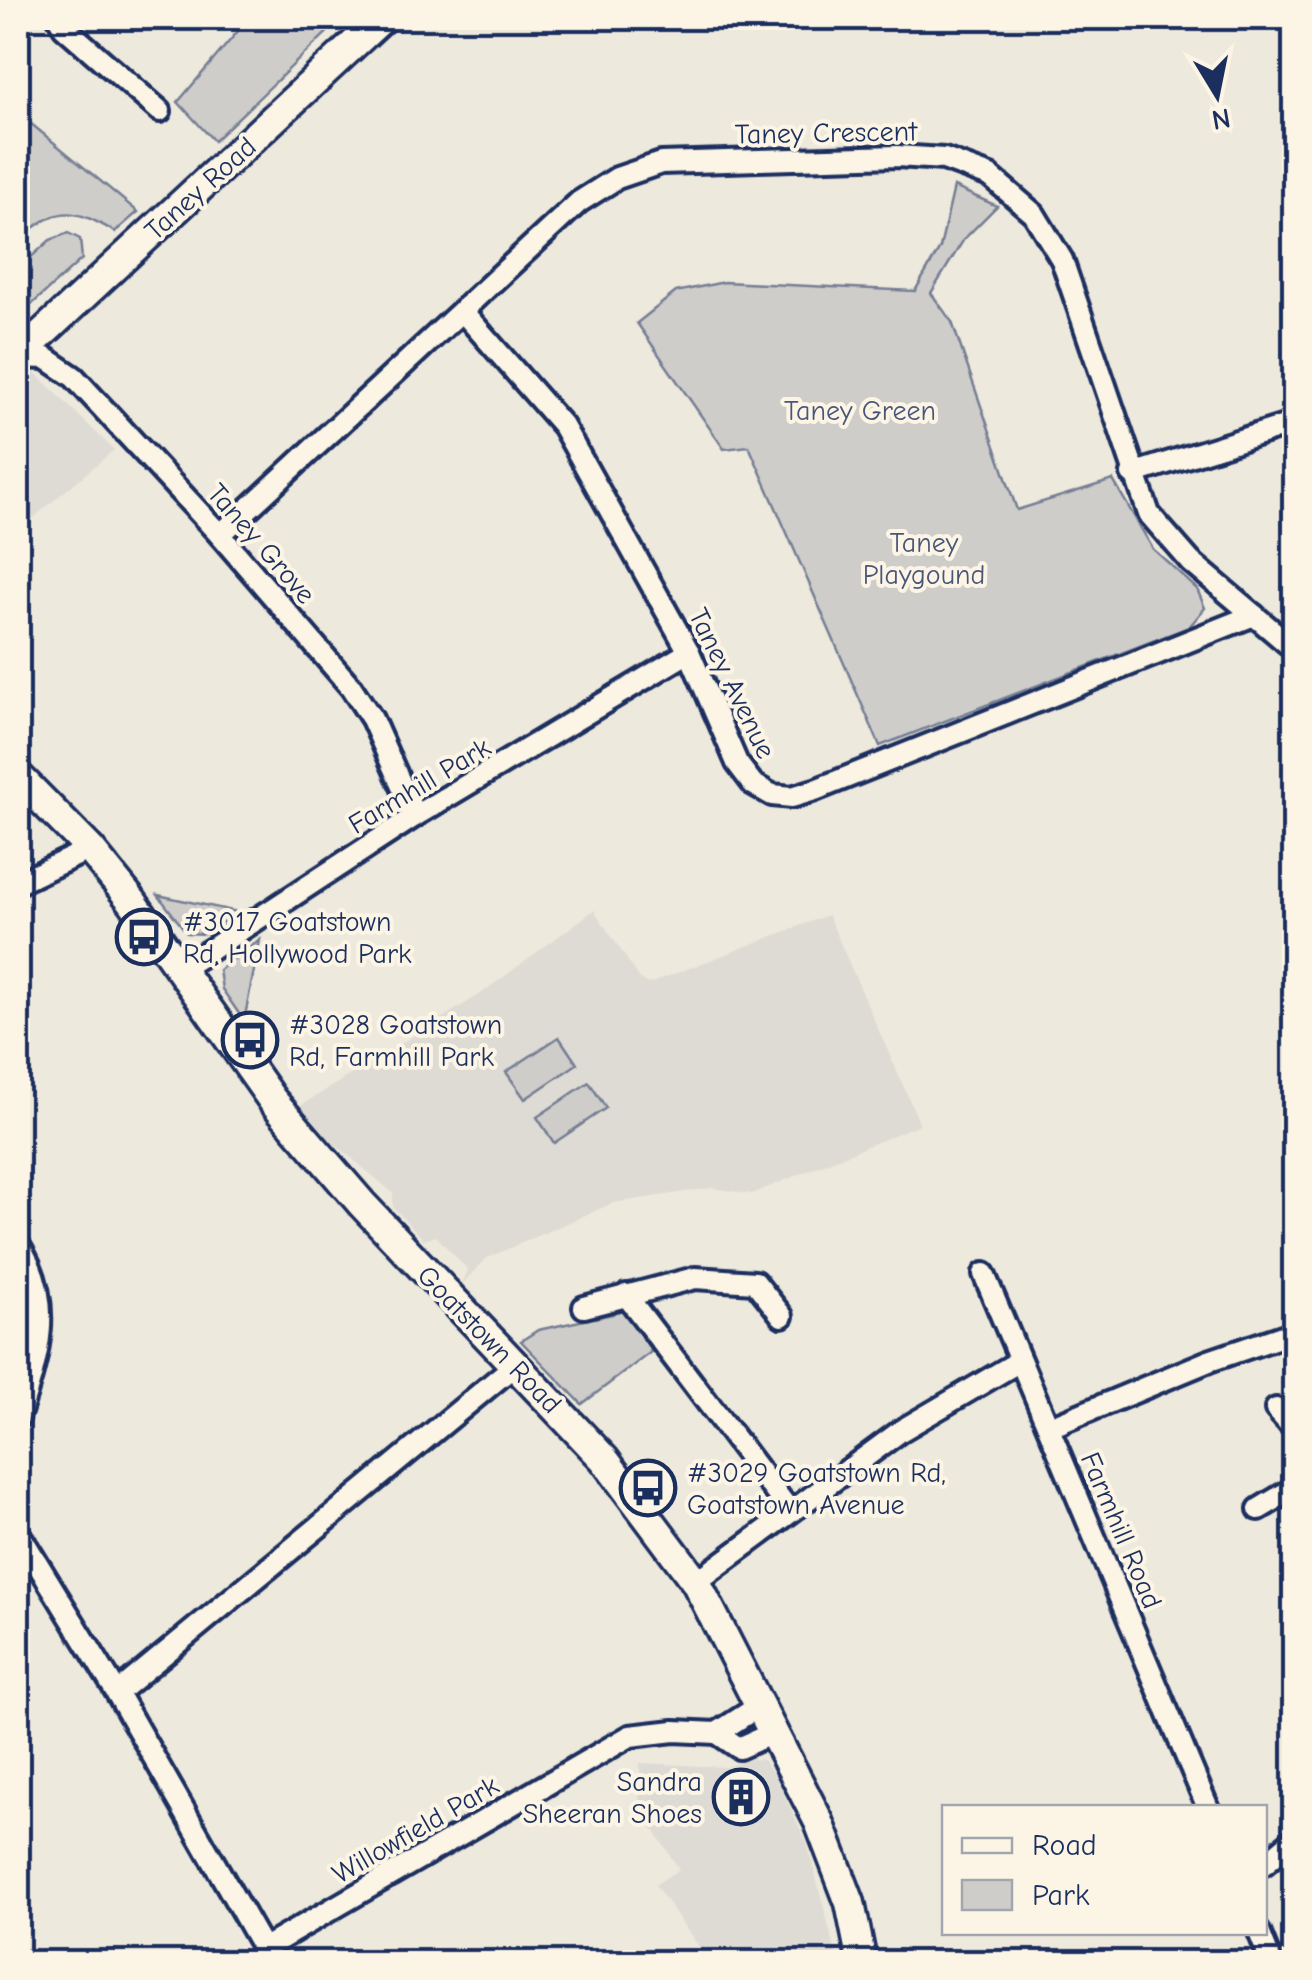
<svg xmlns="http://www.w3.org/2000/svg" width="1312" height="1980" font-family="'Comic Neue',sans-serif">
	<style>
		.built { fill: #dedbd4 }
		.green { fill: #cfcdca; stroke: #757e94; stroke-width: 2.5 }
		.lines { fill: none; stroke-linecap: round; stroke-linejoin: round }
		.minor-casing { stroke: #1b2f5e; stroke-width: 28 }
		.major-casing { stroke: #1b2f5e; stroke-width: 35 }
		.minor { stroke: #fcf5e5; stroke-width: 20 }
		.major { stroke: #fcf5e5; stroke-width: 28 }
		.labels { text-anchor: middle; stroke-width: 8; stroke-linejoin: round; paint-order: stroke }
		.street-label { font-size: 28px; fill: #1b2f5e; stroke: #fcf5e5 }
		.park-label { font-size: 28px; fill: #485679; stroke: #fcf5e5 }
		.poi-label { font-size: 28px; fill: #1b2f5e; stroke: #fcf5e5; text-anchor: start }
	</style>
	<rect width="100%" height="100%" fill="#eee9dd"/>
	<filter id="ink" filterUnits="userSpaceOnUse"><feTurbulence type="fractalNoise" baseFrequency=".01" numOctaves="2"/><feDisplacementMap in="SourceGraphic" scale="20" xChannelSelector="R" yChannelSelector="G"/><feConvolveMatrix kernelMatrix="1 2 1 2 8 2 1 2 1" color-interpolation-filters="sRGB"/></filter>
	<g filter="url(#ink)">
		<!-- built -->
		<g class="built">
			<polygon points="18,356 114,450 32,519 18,505"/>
			<polygon points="594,910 640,979 648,984 828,915 920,1124 752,1194 712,1188 613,1203 487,1258 462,1284 468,1270 436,1236 424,1240 393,1207 393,1193 330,1140 300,1106 479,995"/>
			<polygon points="751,1759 763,1760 774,1774 807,1843 838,1962 710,1962 655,1885 679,1869 639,1807 640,1763 726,1767"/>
		</g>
		<!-- green -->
		<g class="green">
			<polygon points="249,18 342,18 214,141 178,102"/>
			<path d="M 18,113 L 138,212 L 115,232 C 70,205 56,207 18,241 Z"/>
			<polygon points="954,187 997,206 964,239 931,293 952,322 1017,510 1113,480 1153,549 1197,589 1205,608 1189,627 880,746 749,446 724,449 637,323 676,292 724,282 915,291 940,248"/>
			<polygon points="68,233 80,239 82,259 18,317 18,269 50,240"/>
			<polygon points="158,895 238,912 204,934 187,933"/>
			<polygon points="260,940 244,1021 222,989 219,970"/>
			<polygon points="559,1037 577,1064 525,1099 506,1072"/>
			<polygon points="589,1082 606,1108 554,1143 537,1117"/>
			<polygon points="616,1306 628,1308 651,1352 582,1404 521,1341 538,1330 613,1314"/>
		</g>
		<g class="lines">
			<!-- minor casing -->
			<g class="minor-casing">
				<g id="minor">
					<polyline points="59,18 64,27 160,111"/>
					<polyline points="463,312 563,426 689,652 737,763 753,784 772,795 792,797 815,790 1254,615"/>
					<polyline points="18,357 46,358 74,377 220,535 351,687 372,719 415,816"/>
					<polyline points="1132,474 1294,423"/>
					<polyline points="220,535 579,202 617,178 661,163 897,156 944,159 990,176 1034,214 1062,260 1149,514 1191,562 1294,649"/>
					<polyline points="18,883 90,849"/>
					<polyline points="181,969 415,816 689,652"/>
					<path d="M 18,1244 C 56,1303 38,1357 18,1418"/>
					<polyline points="984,1274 1208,1808"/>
					<polyline points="626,1295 789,1510"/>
					<polyline points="584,1307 695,1278 755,1282 782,1316"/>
					<polyline points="1276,1409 1294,1429"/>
					<polyline points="1050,1427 1209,1361 1294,1332"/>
					<polyline points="1259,1509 1294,1488"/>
					<polyline points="18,1532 117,1693 271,1962"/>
					<polyline points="696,1582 902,1430 1018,1362"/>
					<polyline points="117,1693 516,1364"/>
					<polyline points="717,1733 739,1748 775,1732"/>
					<polyline points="1264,1864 1294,1839"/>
					<polyline points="1259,1932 1271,1962"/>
					<polyline points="263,1949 630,1736 674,1731 717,1733 762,1704"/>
					<polyline points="18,1960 19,1962"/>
				</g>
			</g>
			<!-- major casing -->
			<g class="major-casing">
				<g id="major">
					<polyline points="18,356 382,18"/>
					<polyline points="18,776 90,849 132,901 273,1101 362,1204 604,1459 696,1582 819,1822 850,1903 862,1962"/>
				</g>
			</g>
			<!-- minor -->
			<use href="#minor" class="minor"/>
			<!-- major -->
			<use href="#major" class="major"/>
		</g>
	</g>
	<!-- icons -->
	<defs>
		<g id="bus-ring" transform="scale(2.875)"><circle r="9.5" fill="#fcf5e5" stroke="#1b2f5e" stroke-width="1.5"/><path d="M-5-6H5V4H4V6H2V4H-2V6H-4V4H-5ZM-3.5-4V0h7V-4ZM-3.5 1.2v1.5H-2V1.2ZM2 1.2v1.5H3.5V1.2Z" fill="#1b2f5e"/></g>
		<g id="building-ring" transform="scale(2.875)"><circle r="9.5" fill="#fcf5e5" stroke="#1b2f5e" stroke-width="1.5"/><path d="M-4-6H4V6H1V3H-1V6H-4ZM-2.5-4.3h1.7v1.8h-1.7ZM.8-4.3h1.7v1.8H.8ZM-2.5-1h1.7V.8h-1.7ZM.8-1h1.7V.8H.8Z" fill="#1b2f5e"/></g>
	</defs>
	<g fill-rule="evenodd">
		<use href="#bus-ring" x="144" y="937"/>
		<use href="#bus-ring" x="250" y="1040"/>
		<use href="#bus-ring" x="648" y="1488"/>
		<use href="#building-ring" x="741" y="1797"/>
	</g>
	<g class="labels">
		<!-- street labels -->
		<g class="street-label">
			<text transform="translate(826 132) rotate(-1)" y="10">Taney Crescent</text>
			<text transform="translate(200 188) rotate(-42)" y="10">Taney Road</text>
			<text transform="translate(262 543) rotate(49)" y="10">Taney Grove</text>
			<text transform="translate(733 683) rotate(64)" y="10">Taney Avenue</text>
			<text transform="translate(419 785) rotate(-31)" y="10">Farmhill Park</text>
			<text transform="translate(490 1339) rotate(46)" y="10">Goatstown Road</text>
			<text transform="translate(1122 1530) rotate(67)" y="10">Farmhill Road</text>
			<text transform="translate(415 1829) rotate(-30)" y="10">Willowfield Park</text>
		</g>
		<!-- park labels -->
		<g class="park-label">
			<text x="860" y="420">Taney Green</text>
			<text x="924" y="552">Taney<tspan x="924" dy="32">Playgound</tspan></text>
		</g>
		<!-- poi labels -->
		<g class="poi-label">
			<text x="183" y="931">#3017 Goatstown<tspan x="183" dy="32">Rd, Hollywood Park</tspan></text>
			<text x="289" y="1034">#3028 Goatstown<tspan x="289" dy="32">Rd, Farmhill Park</tspan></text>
			<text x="687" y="1482">#3029 Goatstown Rd,<tspan x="687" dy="32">Goatstown Avenue</tspan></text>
			<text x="702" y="1791" text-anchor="end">Sandra<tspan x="702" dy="32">Sheeran Shoes</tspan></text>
		</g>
	</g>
	<!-- margin -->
	<rect width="1312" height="1980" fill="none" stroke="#fcf5e5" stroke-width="60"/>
	<rect x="30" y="30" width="1252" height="1920" fill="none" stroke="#1b2f5e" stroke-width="4" filter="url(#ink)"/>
	<!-- legend -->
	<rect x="942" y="1805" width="325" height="130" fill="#fcf5e5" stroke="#a2a6af" stroke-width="2.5"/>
	<rect x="962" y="1838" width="50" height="15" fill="#fcf5e5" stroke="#a2a6af" stroke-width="2.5"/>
	<text x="1032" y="1855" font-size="30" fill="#1b2f5e">Road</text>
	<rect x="962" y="1880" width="50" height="30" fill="#cfcdca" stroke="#a2a6af" stroke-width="2.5"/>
	<text x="1032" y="1905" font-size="30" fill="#1b2f5e">Park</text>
	<!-- north arrow -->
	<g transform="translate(1217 95) rotate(170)" stroke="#fcf5e5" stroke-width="8" paint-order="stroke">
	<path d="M0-8L18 38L0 25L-18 38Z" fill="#1b2f5e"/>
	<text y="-15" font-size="28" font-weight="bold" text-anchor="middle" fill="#1b2f5e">N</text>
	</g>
</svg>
